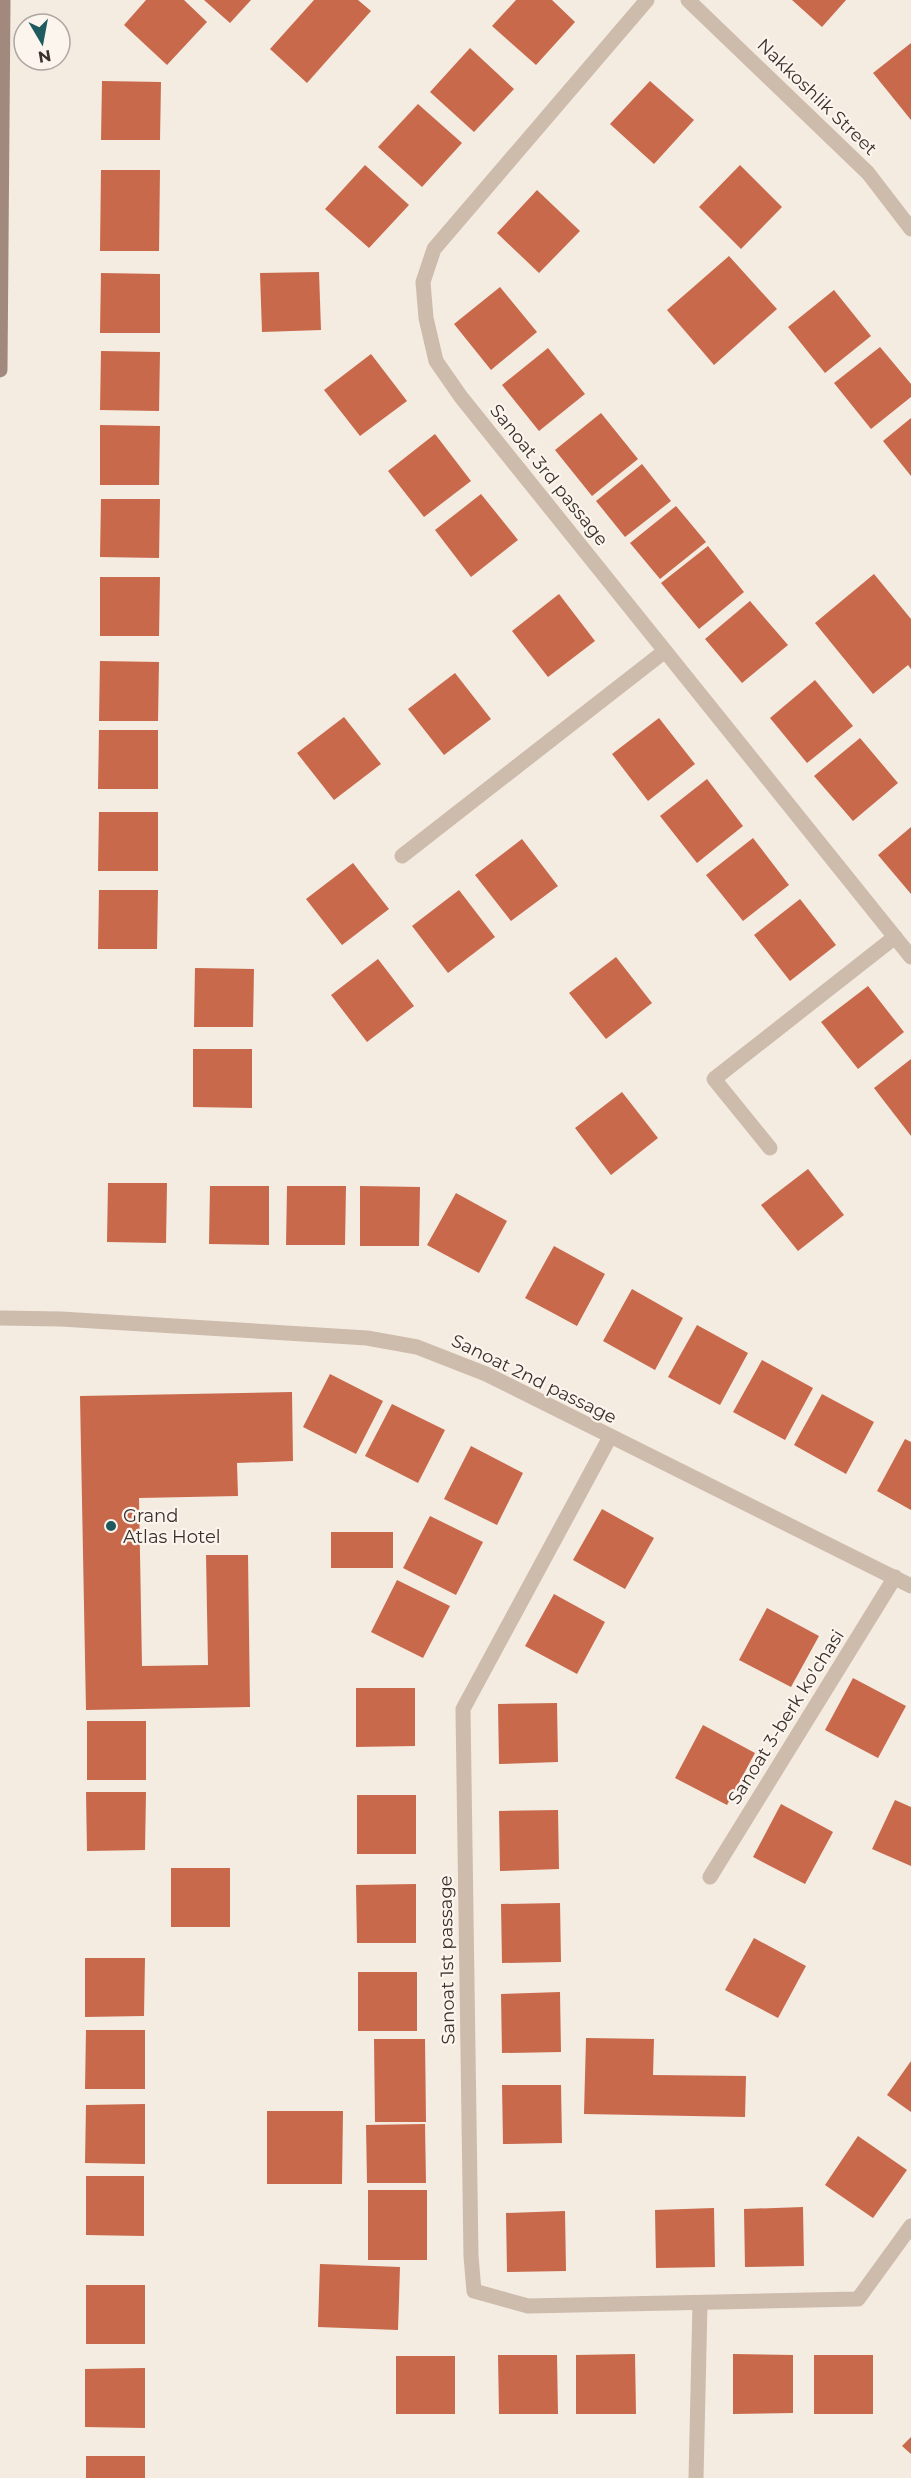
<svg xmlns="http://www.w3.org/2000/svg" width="911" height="2478" font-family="Montserrat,sans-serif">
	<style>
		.building { fill: #c8694b }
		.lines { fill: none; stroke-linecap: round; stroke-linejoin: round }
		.lane { stroke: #cdbbac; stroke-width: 15 }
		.street { stroke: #cdbbac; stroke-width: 15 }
		.secondary { stroke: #a18a7d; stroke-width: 15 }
		.poi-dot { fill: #1f5a5e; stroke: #fbf5ee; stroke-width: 2 }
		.labels { text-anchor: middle; stroke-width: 4.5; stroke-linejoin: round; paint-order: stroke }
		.street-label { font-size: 18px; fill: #3b302b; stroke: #fbf5ee }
		.poi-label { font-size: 18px; fill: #3b302b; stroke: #fbf5ee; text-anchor: start }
	</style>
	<rect width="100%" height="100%" fill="#f4ebe1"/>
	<!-- building -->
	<g class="building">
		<polygon points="146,0 184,0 207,22 167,65 124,25"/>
		<polygon points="204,0 251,0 230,23"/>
		<polygon points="314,0 358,0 371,11 307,83 270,49"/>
		<polygon points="516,0 552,0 575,22 536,65 492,26"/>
		<polygon points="792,0 846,0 822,27"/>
		<polygon points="911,43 911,120 873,73"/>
		<polygon points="470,48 514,89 474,132 430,92"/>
		<polygon points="102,81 161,82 160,140 101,140"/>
		<polygon points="650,81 694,120 654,164 610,124"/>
		<polygon points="418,104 462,143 422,187 378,147"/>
		<polygon points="365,165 409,205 369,248 325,209"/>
		<polygon points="740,165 782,207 741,249 699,207"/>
		<polygon points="101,170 160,170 159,251 100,251"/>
		<polygon points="537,190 580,231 539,273 497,233"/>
		<polygon points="729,256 777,309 714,365 667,310"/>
		<polygon points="319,272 321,330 262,332 260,273"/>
		<polygon points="101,273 160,274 160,333 100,333"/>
		<polygon points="500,287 537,332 491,370 454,324"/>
		<polygon points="834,290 871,336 825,373 788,327"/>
		<polygon points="880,347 911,384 911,397 871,429 834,383"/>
		<polygon points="548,348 585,394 539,431 502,385"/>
		<polygon points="101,351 160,352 159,411 100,410"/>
		<polygon points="371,354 407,401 360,436 324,390"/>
		<polygon points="601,413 638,459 592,496 555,450"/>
		<polygon points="911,418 911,476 883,441"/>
		<polygon points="100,425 160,426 159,485 100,485"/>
		<polygon points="435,434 471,481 424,517 388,471"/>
		<polygon points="642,464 671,501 625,537 596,501"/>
		<polygon points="481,494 518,540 471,577 435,530"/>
		<polygon points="101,499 160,499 159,558 100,557"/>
		<polygon points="676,506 706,542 660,579 630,543"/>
		<polygon points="708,546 744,592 699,629 661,583"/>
		<polygon points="874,574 911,619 911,669 908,665 873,694 815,623"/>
		<polygon points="100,577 160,577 159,636 100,636"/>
		<polygon points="559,594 595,641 548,677 512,631"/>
		<polygon points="750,601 788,645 742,683 705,639"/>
		<polygon points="100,661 159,662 158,721 99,721"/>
		<polygon points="455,673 491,719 444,755 408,709"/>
		<polygon points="815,680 853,726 807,763 770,718"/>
		<polygon points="344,717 381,764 334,800 297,753"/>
		<polygon points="659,718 695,764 648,801 612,754"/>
		<polygon points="99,730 158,730 158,789 98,789"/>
		<polygon points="860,738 898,783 853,821 814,776"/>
		<polygon points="707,779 743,826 697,863 660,816"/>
		<polygon points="99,812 158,812 158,871 98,871"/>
		<polygon points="911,827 911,894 878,855"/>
		<polygon points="753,838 789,885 743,921 706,875"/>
		<polygon points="522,839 558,886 511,921 475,875"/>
		<polygon points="353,863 389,909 342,945 306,899"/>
		<polygon points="99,890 158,890 157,949 98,949"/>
		<polygon points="459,890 495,937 448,973 412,926"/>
		<polygon points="800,899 836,945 790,981 754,935"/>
		<polygon points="616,957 652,1003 606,1039 569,993"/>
		<polygon points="378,959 414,1006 367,1042 331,995"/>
		<polygon points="195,968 254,969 253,1027 194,1027"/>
		<polygon points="868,986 904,1032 858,1069 821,1022"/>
		<polygon points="193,1049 252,1049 252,1108 193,1107"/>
		<polygon points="911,1059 911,1136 874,1088"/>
		<polygon points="622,1092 658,1138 611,1175 575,1128"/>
		<polygon points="808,1169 844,1215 798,1251 761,1205"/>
		<polygon points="108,1183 167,1183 166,1243 107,1242"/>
		<polygon points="210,1186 269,1186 269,1245 209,1244"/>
		<polygon points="287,1186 346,1186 345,1245 286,1245"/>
		<polygon points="360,1186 420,1187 419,1246 360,1246"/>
		<polygon points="456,1193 507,1221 479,1273 427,1245"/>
		<polygon points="554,1246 605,1274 577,1326 525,1298"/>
		<polygon points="632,1289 683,1318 655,1370 603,1341"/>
		<polygon points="697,1325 748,1353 720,1405 668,1377"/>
		<polygon points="762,1360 813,1388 785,1440 733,1412"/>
		<polygon points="330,1374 383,1401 356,1454 303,1427"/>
		<polygon points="292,1392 293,1461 237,1463 238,1496 139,1498 142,1666 208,1665 206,1555 248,1555 250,1707 86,1710 80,1396"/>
		<polygon points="822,1394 874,1422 846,1474 794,1445"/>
		<polygon points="392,1404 445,1430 418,1483 365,1456"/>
		<polygon points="905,1439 911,1442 911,1510 877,1491"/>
		<polygon points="471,1446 523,1473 497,1525 444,1499"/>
		<polygon points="602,1509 654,1538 625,1589 573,1560"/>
		<polygon points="430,1516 483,1542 456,1595 403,1568"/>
		<rect x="331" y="1532" width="62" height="36"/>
		<polygon points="397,1580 450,1606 423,1658 371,1632"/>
		<polygon points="554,1594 605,1622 577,1674 525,1646"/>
		<polygon points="767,1608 819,1636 791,1687 739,1660"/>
		<polygon points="853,1678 906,1706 878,1758 825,1730"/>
		<polygon points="356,1688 415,1688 415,1746 356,1747"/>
		<polygon points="557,1703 558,1762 499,1764 498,1704"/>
		<rect x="87" y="1721" width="59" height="59"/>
		<polygon points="703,1725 755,1753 727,1805 675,1778"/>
		<polygon points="86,1792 146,1792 145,1850 87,1851"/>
		<rect x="357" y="1795" width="59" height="59"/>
		<polygon points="895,1800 911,1807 911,1866 872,1849"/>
		<polygon points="781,1804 833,1832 805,1884 753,1857"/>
		<polygon points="558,1810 559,1869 500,1871 499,1811"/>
		<rect x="171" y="1868" width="59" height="59"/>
		<polygon points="416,1884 416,1943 357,1943 356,1885"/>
		<polygon points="560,1903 561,1962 502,1963 501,1904"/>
		<polygon points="754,1938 806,1966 778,2018 725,1990"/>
		<polygon points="85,1958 145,1958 144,2016 85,2017"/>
		<rect x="358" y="1972" width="59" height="59"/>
		<polygon points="560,1992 561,2052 502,2053 501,1994"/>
		<polygon points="86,2030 145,2030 145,2089 85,2089"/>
		<polygon points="586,2038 654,2039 653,2075 746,2076 745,2117 584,2114"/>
		<polygon points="374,2039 425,2039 426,2122 375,2122"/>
		<polygon points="911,2061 911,2112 887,2095"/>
		<polygon points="502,2085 561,2085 562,2143 503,2144"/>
		<polygon points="145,2104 145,2164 85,2163 86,2105"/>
		<polygon points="267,2111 343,2111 342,2184 267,2184"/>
		<polygon points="425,2124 426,2183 367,2183 366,2125"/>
		<polygon points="858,2136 907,2170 873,2218 825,2185"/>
		<polygon points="86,2176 144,2176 144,2236 86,2235"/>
		<rect x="368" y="2190" width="59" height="70"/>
		<polygon points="803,2207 804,2266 745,2267 744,2209"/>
		<polygon points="714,2208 715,2267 656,2268 655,2210"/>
		<polygon points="565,2211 566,2271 507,2272 506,2213"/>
		<polygon points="320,2264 400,2267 398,2330 318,2327"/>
		<rect x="86" y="2285" width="59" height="59"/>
		<polygon points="635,2354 636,2414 576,2414 576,2355"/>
		<polygon points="733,2354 793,2355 793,2413 733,2414"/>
		<polygon points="498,2355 557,2355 558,2414 499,2414"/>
		<rect x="814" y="2355" width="59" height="59"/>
		<rect x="396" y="2356" width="59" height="58"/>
		<polygon points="145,2368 145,2428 85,2427 85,2369"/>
		<polygon points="911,2437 911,2454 902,2446"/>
		<rect x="86" y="2456" width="59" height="22"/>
	</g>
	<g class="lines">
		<!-- lane -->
		<g class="lane">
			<polyline points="402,856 665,651"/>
			<polyline points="770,1148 714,1079 895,937"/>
		</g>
		<!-- street -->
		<g class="street">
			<polyline points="647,0 434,249 423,282 426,318 436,361 461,397 911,957"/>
			<polyline points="688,0 868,173 911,229"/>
			<polyline points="0,1318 61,1319 367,1338 417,1347 486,1374 911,1586"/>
			<polyline points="610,1437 463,1709 471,2256 474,2291 528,2306 858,2299 911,2226"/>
			<polyline points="710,1877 895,1577"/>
			<polyline points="696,2478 700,2304"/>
		</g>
		<!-- secondary -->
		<polyline class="secondary" points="0,370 3,0"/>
	</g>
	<!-- markers -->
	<circle class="poi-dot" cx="111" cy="1526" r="6"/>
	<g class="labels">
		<!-- street labels -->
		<g class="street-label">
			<text transform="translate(817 97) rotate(44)" y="6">Nakkoshlik Street</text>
			<text transform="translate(549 475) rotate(51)" y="6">Sanoat 3rd passage</text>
			<text transform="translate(534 1379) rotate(26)" y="6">Sanoat 2nd passage</text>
			<text transform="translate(786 1717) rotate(-58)" y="6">Sanoat 3-berk ko'chasi</text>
			<text transform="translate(447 1960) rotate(-91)" y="6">Sanoat 1st passage</text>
		</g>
		<!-- poi labels -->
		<g class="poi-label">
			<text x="123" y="1522">Grand<tspan x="123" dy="21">Atlas Hotel</tspan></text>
		</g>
	</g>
	<!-- north arrow -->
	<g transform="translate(42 42) rotate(170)"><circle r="28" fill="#fbf5ee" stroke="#aea6a0" stroke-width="1.5"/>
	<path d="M0-4.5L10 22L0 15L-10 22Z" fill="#1f5a5e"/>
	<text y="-9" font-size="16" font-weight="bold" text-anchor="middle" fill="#3b302b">N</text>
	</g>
</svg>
